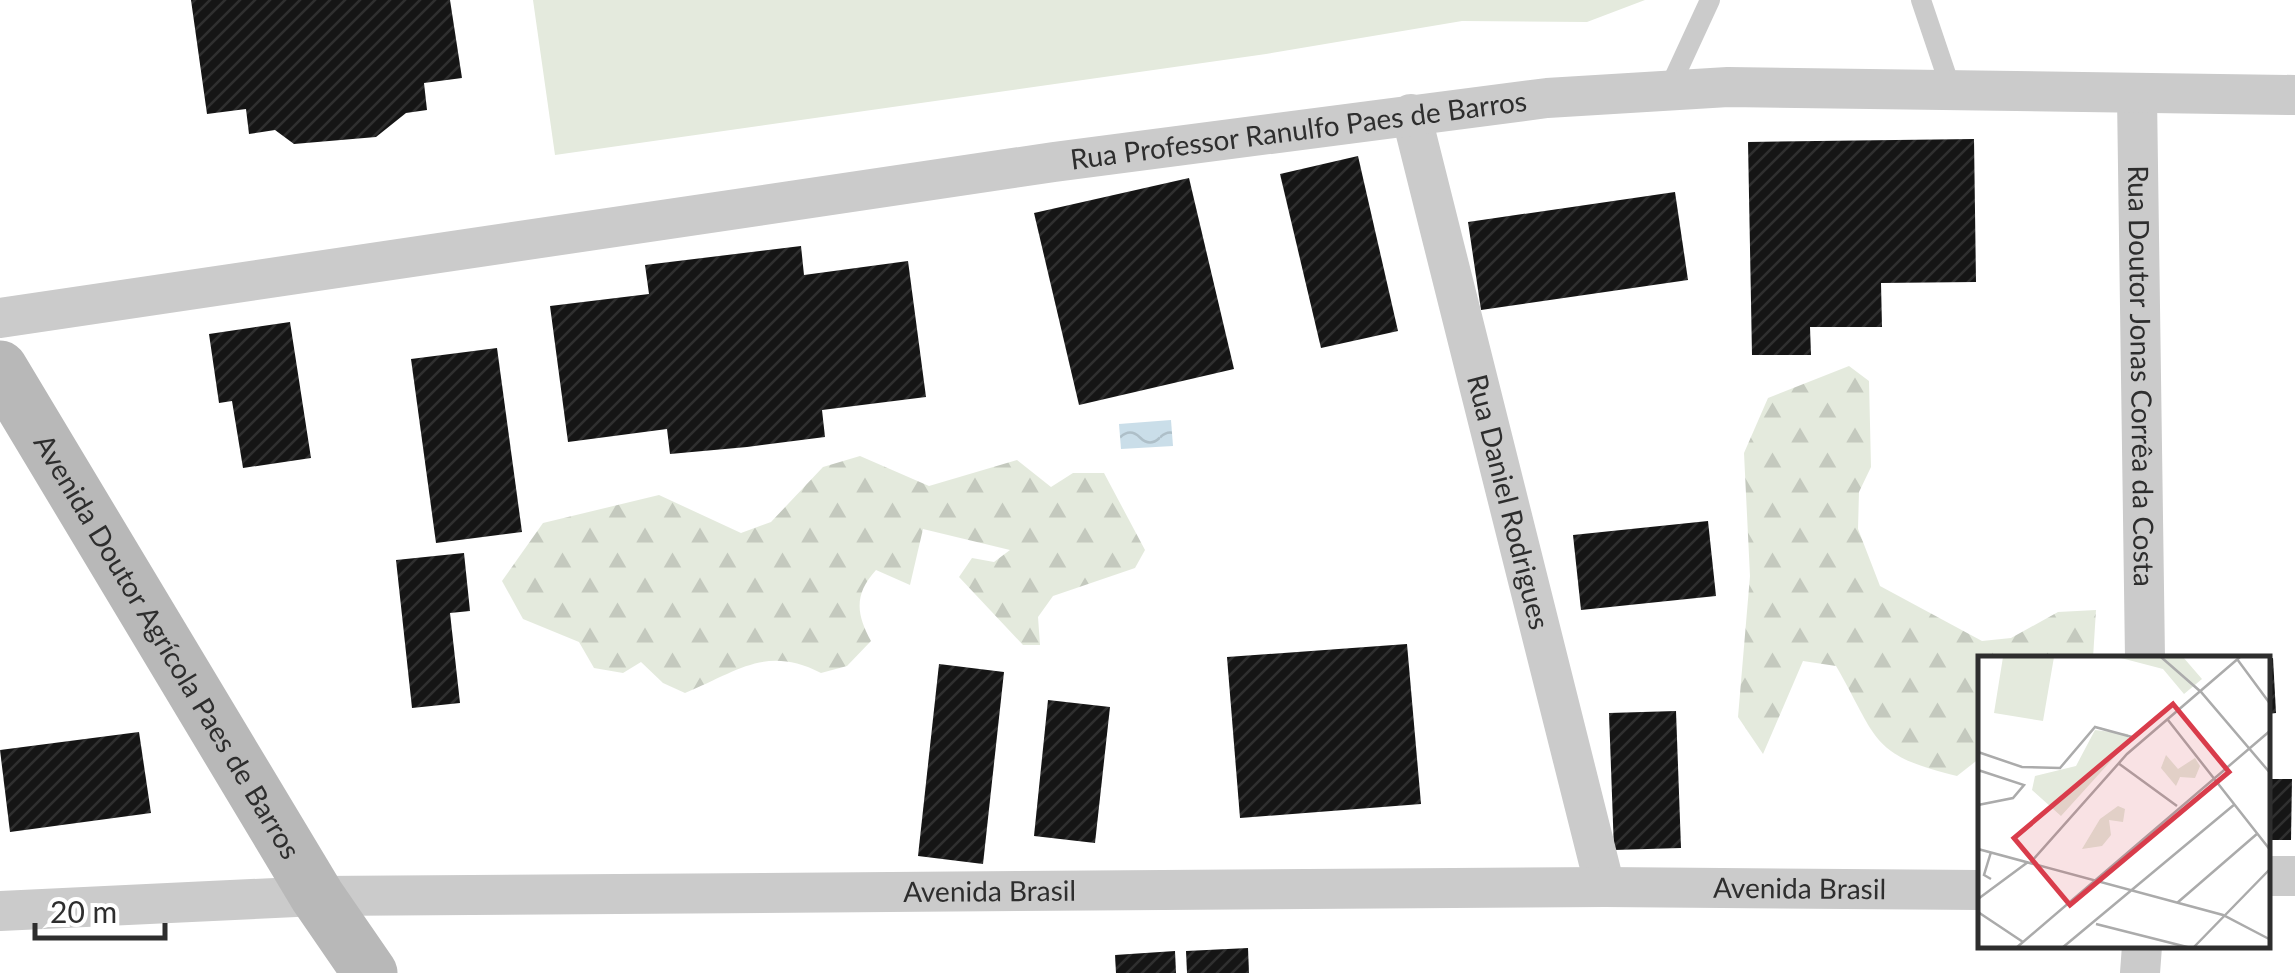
<svg xmlns="http://www.w3.org/2000/svg" width="2295" height="973" font-family="Lato,sans-serif">
	<style>
		.grass { fill: #e4eadd }
		.forest { fill: url(#forest-firs) }
		.water { fill: url(#water-waves) }
		.building { fill: url(#building-hatch) }
		.lines { fill: none; stroke-linecap: round; stroke-linejoin: round }
		.lane { stroke: #cbcbcb; stroke-width: 20 }
		.street { stroke: #cbcbcb; stroke-width: 40 }
		.secondary { stroke: #b8b8b8; stroke-width: 55 }
		.labels { text-anchor: middle; stroke-width: 10; stroke-linejoin: round; paint-order: stroke }
		.street-label { font-size: 28px; fill: #2e2e2e; stroke: #fff }
		.inset-road { fill: none; stroke: #ababab; stroke-width: 2.5 }
		.view { fill: #d93c4b; fill-opacity: 0.15; stroke: #d93c4b; stroke-width: 5 }
		.inset-edge { fill: none; stroke: #2e2e2e; stroke-width: 5 }
	</style>
	<defs>
		<pattern id="forest-firs" width="22" height="20" patternUnits="userSpaceOnUse" patternTransform="scale(2.5)"><rect width="22" height="20" fill="#e4eadd"/><path d="M5 1l3.5 6h-7zM16 11l3.5 6h-7z" fill="#c4c9be"/></pattern>
		<pattern id="water-waves" width="16" height="10" patternUnits="userSpaceOnUse" patternTransform="scale(2.5)"><rect width="16" height="10" fill="#cadee9"/><path d="M0 5q4-4 8 0t8 0" fill="none" stroke="#aebfc8"/></pattern>
		<pattern id="building-hatch" width="6" height="6" patternUnits="userSpaceOnUse" patternTransform="scale(2.5)"><rect width="6" height="6" fill="#151515"/><path d="M-1 1l2-2M0 6l6-6M5 7l2-2" fill="none" stroke="#2f2f2f"/></pattern>
	</defs>
	<rect width="100%" height="100%" fill="#fff"/>
	<!-- grass -->
	<polygon class="grass" points="533,0 1645,0 1587,22 1462,21 1266,54 555,155"/>
	<!-- forest -->
	<g class="forest">
		<path d="M 1849,366 L 1869,381 L 1871,467 L 1859,492 L 1858,529 L 1880,586 L 1982,641 L 2011,638 L 2058,612 L 2096,610 L 2093,658 L 1980,658 L 1980,758 L 1957,776 C 1869,755 1878,738 1836,666 L 1803,661 L 1763,754 L 1738,717 L 1750,576 L 1744,453 L 1768,398 Z"/>
		<path d="M 860,456 L 929,486 L 1017,460 L 1051,487 L 1073,473 L 1104,473 L 1145,550 L 1135,568 L 1053,596 L 1038,617 L 1040,645 L 1023,645 L 959,577 L 972,558 L 994,562 L 1010,550 L 923,529 L 910,585 L 876,570 C 854,594 856,614 871,641 L 847,666 L 821,673 C 766,645 738,671 685,693 L 663,683 L 641,662 L 623,673 L 594,668 L 579,642 L 523,619 L 502,581 L 543,523 L 659,495 L 741,533 L 771,522 L 823,467 Z"/>
	</g>
	<!-- water -->
	<polygon class="water" points="1171,420 1173,446 1121,449 1119,424"/>
	<!-- building -->
	<g class="building">
		<polygon points="191,0 450,0 462,78 424,83 427,110 406,113 376,137 294,144 275,130 249,134 246,109 207,114"/>
		<polygon points="1974,139 1976,282 1881,283 1882,327 1810,327 1811,355 1752,355 1748,142"/>
		<polygon points="1358,156 1398,331 1321,348 1280,174"/>
		<polygon points="1189,178 1234,369 1079,405 1034,213"/>
		<polygon points="1675,192 1688,280 1481,310 1468,222"/>
		<polygon points="801,246 804,275 908,261 926,397 822,410 825,437 747,447 670,454 667,429 568,442 550,306 649,294 645,265"/>
		<polygon points="290,322 311,458 243,468 232,401 219,403 209,334"/>
		<polygon points="497,348 522,532 436,543 411,359"/>
		<polygon points="1708,521 1716,596 1581,610 1573,535"/>
		<polygon points="464,553 470,611 450,613 460,703 412,708 396,560"/>
		<polygon points="1407,644 1421,804 1240,818 1227,657"/>
		<polygon points="2273,658 2276,713 2268,714 2268,659"/>
		<polygon points="939,664 1004,672 983,864 918,856"/>
		<polygon points="1048,700 1110,707 1095,843 1034,836"/>
		<polygon points="1676,711 1681,848 1614,850 1609,713"/>
		<polygon points="139,732 151,813 10,832 0,750"/>
		<polygon points="2268,779 2292,779 2291,840 2268,840"/>
		<polygon points="1248,948 1249,973 1187,973 1186,951"/>
		<polygon points="1175,951 1176,973 1116,973 1115,955"/>
	</g>
	<g class="lines">
		<!-- lane -->
		<g class="lane">
			<polyline points="1921,0 1952,92"/>
			<polyline points="1668,91 1710,0"/>
		</g>
		<!-- street -->
		<g class="street">
			<path id="s1" d="M 2137,96 L 2145,658"/>
			<path id="s2" d="M 1411,114 L 1605,887"/>
			<path id="s3" d="M 0,318 L 1054,162 L 1547,98 L 1728,87 L 2295,95"/>
			<polyline points="2268,876 2295,876"/>
			<path id="s4" d="M 0,911 L 317,896 L 1605,887 L 1980,890"/>
			<polyline points="2140,973 2142,946"/>
		</g>
		<!-- secondary -->
		<path class="secondary" id="s5" d="M 0,368 L 317,896 L 370,973"/>
	</g>
	<g class="labels">
		<!-- street labels -->
		<g class="street-label">
			<text dy="10" stroke="none"><textPath href="#s3" startOffset="1312">Rua Professor Ranulfo Paes de Barros</textPath></text>
			<text dy="10" stroke="none"><textPath href="#s1" startOffset="280">Rua Doutor Jonas Corrêa da Costa</textPath></text>
			<text dy="10" stroke="none"><textPath href="#s2" startOffset="400">Rua Daniel Rodrigues</textPath></text>
			<text dy="10" stroke="none"><textPath href="#s5" startOffset="325">Avenida Doutor Agrícola Paes de Barros</textPath></text>
			<text dy="10" stroke="none"><textPath href="#s4" startOffset="1800">Avenida Brasil</textPath></text>
			<text dy="10" stroke="none"><textPath href="#s4" startOffset="990">Avenida Brasil</textPath></text>
		</g>
	</g>
	<!-- overview -->
	<g transform="translate(1978 656)">
		<rect width="292" height="292" fill="#fff"/>
		<path d="M 25,1 L 76,1 L 65,65 L 16,57 ZM 139,1 L 205,1 L 224,23 L 206,38 L 185,13 ZM 117,74 L 150,78 L 150,86 L 83,160 L 54,134 L 57,120 L 98,110 Z" fill="#e4eadd"/>
		<path d="M 188,99 L 200,113 L 217,102 L 222,110 L 217,122 L 202,121 L 198,130 L 183,112 ZM 140,150 L 147,153 L 145,166 L 131,164 L 133,179 L 124,190 L 104,193 L 122,163 Z" fill="#e4eadd"/>
		<path class="inset-road" d="M 183,1 L 223,36 L 293,118M 259,3 L 293,49M 190,64 L 293,195M 0,96 L 44,111 L 82,112 L 117,71 L 154,81M 140,107 L 199,150M 0,114 L 46,129 L 35,142 L 0,149M 0,193 L 245,259 L 293,284M 13,196 L 6,219 L 13,223M 53,206 L 149,98 L 262,1M 0,243 L 50,206M 199,247 L 280,177M 0,256 L 45,286M 118,268 L 213,292M 38,292 L 293,74M 84,292 L 257,148M 215,292 L 293,212"/>
		<path class="view" d="M 195,48 L 251,116 L 92,249 L 36,182 Z"/>
		<rect width="292" height="292" class="inset-edge"/>
	</g>
	<!-- scale -->
	<path d="M35 923v15h130v-15" fill="none" stroke="#2e2e2e" stroke-width="5"/>
	<text x="50" y="923" font-size="30" fill="#2e2e2e" stroke="#ffffff" stroke-width="8" paint-order="stroke">20 m</text>
</svg>
